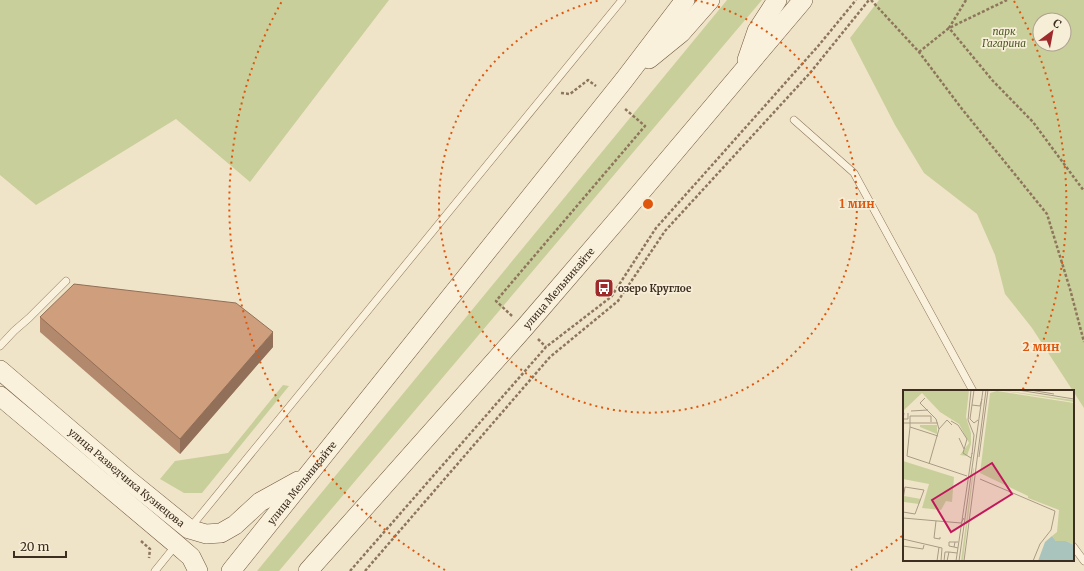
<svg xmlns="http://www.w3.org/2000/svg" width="1084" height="571" font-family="Merriweather,serif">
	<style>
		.green { fill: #c9cf9b; fill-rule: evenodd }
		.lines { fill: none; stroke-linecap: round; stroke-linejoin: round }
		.service-casing { stroke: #8d765c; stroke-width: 8 }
		.secondary-casing { stroke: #6f573f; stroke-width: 20 }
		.path { stroke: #8d765c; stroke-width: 2.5; stroke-dasharray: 3 2; stroke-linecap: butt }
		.service { stroke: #faf1dc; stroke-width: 7 }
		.secondary { stroke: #faf1dc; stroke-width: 19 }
		.wall { fill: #b2896c }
		.shaded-wall { fill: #916f58 }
		.building { fill: #cf9f7d; stroke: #916f58 }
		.ring { fill: none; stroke: #df570d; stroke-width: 2; stroke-dasharray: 2 4 }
		.labels { text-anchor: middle; stroke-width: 3.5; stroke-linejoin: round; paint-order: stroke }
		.park-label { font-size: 10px; font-style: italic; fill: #4d5a26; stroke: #f7eed8 }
		.street-label { font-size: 10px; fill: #3d2e20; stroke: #f7eed8 }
		.poi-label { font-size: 10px; font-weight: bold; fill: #3d2e20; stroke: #f7eed8; text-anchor: start }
		.inset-road { fill: none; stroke: #a89b85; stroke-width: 1 }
		.view { fill: #c2185b; fill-opacity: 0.15; stroke: #c2185b; stroke-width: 2 }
		.inset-edge { fill: none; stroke: #3d2e20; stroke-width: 2 }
		.centre { fill: #df570d; stroke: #f7eed8; stroke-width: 2 }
		.ring-label { font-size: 12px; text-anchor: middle; font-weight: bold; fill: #df570d; stroke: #f7eed8; stroke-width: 3.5; stroke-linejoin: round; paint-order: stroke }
	</style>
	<rect width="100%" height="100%" fill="#f0e4c8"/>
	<!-- green -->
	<g class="green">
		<polygon points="0,0 389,0 250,182 176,119 36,205 0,175"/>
		<polygon points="727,0 762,0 279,571 257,571"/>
		<path d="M 879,0 L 1084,0 L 1084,408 L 1032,328 L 1005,294 L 995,255 L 977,214 L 924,173 L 895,125 L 850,38 ZM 1040,20 L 1064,20 L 1064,44 L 1040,44 Z"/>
		<polygon points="283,385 289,386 202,493 184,493 160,479 175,461 228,453"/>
	</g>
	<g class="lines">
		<!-- service casing -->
		<g class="service-casing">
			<g id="service">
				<polyline points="794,120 854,173 973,391"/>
				<polyline points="0,346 14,331 29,318 66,281"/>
				<polyline points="190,528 622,0"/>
				<polyline points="1073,546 1084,561"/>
				<polyline points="155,571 176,545"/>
			</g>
		</g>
		<!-- secondary casing -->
		<g class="secondary-casing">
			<g id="secondary">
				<polyline points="649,59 681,33 710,0"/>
				<polyline points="747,60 757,31 777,0"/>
				<path id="s1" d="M 0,370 L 131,482 L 189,529 L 206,534 L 221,533 L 235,525 L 260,502 L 298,481"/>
				<polyline points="0,396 176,544 191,557 198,571"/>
				<path id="s2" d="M 231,571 L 624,80 L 685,0"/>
				<path id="s3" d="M 308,571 L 525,327 L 624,212 L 803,0"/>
			</g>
		</g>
		<!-- path -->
		<g class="path">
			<polyline points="871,0 919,52 962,109 1047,214 1070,289 1084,342"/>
			<polyline points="966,0 949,28 993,81 1033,122 1084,191"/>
			<polyline points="919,52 949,28 1007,0"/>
			<polyline points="561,93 570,94 588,80 596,86"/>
			<polyline points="512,316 496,301 645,126 624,108"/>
			<polyline points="538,339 546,347"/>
			<polyline points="141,541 150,549 149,558"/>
			<polyline points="350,571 546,347 611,297 656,228 819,45 856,0"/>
			<polyline points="365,571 550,357 618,301 665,231 810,73 869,0"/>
		</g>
		<!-- service -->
		<use href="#service" class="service"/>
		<!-- secondary -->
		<use href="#secondary" class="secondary"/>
	</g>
	<!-- wall -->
	<polygon class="wall" points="40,317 273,347 180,454 40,332"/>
	<!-- shaded-wall -->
	<polygon class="shaded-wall" points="273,332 273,347 180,454 180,439"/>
	<!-- building -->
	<polygon class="building" points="74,284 236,303 273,332 180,439 40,317"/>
	<!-- distance rings -->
	<g class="ring">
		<path d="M695 0A209 209 0 1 1 601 0"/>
		<path d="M902 536A418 418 0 0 1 851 570M445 570A418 418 0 0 1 282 1M1014 1A418 418 0 0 1 1022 391"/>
	</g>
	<!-- icons -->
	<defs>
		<g id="bus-square" transform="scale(1)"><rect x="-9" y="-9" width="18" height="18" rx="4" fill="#9e2a2b" stroke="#f7eed8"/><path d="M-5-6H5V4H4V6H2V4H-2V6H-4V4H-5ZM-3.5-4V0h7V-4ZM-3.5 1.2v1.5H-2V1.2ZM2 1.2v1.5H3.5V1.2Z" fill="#fff"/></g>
	</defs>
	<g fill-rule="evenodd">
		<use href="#bus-square" x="604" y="288"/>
	</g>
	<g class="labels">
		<!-- park labels -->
		<g class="park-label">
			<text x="1004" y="35">парк<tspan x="1004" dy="12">Гагарина</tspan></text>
		</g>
		<!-- street labels -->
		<g class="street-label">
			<text dy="4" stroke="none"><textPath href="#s3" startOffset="378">улица Мельникайте</textPath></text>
			<text dy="4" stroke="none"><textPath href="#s1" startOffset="166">улица Разведчика Кузнецова</textPath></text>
			<text dy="4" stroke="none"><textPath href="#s2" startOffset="113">улица Мельникайте</textPath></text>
		</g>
		<!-- poi labels -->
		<g class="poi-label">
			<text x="618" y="292">озеро Круглое</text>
		</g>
	</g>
	<!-- overview -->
	<g transform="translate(903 390)">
		<rect width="171" height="171" fill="#f0e4c8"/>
		<path d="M 0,0 L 66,0 L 63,27 L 68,43 L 68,54 L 64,66 L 57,65 L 66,53 L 56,34 L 37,22 L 19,3 L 0,21 ZM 95,0 L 171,10 L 171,12 ZM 94,1 L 171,13 L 171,155 L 163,151 L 153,151 L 149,146 L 154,142 L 156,120 L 125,108 L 125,106 L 77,83 L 87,3 ZM 17,35 L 34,35 L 34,44 L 17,37 ZM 0,71 L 51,87 L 49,112 L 43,111 L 38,120 L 19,118 L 26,94 L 0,89 ZM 71,78 L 60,171 L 58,171 L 70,79 ZM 1,106 L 18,109 L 16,114 L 1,112 Z" fill="#c9cf9b"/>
		<path d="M 149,146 L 153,151 L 163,151 L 171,155 L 171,171 L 135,171 L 142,152 Z" fill="#a9c4bc"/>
		<path class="inset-road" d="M 68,0 L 65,30 L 71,45 L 69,64M 71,0 L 67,29 L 71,33 L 75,30M 115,0 L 171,9M 127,0 L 151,4M 22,8 L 17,13 L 33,29 L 36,39 L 26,74M 69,15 L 77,16 L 79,9M 8,21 L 25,20M 1,23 L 0,29 L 5,29 L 5,23M 48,31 L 55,35 L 64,49 L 60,63 L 68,68M 28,32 L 28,26 L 7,26 L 7,37 L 35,46M 0,33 L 35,33M 7,37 L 4,66 L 64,86M 36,39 L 44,30 L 49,35M 56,48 L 61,59M 76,67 L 85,0M 77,89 L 152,121 L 148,140 L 137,154 L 130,171M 0,110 L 2,97 L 21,100 L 12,124 L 0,122M 0,128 L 58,133 L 61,128M 33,131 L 31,148 L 37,149 L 37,147M 0,149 L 39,158 L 38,171M 0,156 L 20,159 L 21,155M 51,157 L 46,156 L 46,152 L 52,152M 55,158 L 51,157 L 52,152 L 55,152M 34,171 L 36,157M 44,171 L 46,162 L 54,163M 44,171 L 41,171 L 42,162 L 46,162M 53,171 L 69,63M 56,171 L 80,0M 61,171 L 83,0"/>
		<path class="view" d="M 89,73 L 109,104 L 48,142 L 29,110 Z"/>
		<rect width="171" height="171" class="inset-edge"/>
	</g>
	<circle cx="648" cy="204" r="6" class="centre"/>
	<g class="ring-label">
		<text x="857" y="208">1 мин</text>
		<text x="1041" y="351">2 мин</text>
	</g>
	<!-- north arrow -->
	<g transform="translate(1052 32) rotate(32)"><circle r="19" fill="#f7eed8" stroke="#ada18e"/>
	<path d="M0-3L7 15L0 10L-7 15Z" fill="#9e2a2b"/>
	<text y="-6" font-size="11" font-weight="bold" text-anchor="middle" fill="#3d2e20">С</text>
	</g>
	<!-- scale -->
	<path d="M14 551v6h52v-6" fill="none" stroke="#3d2e20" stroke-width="2"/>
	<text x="20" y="551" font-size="12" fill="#3d2e20" stroke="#f7eed8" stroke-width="3" paint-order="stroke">20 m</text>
</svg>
